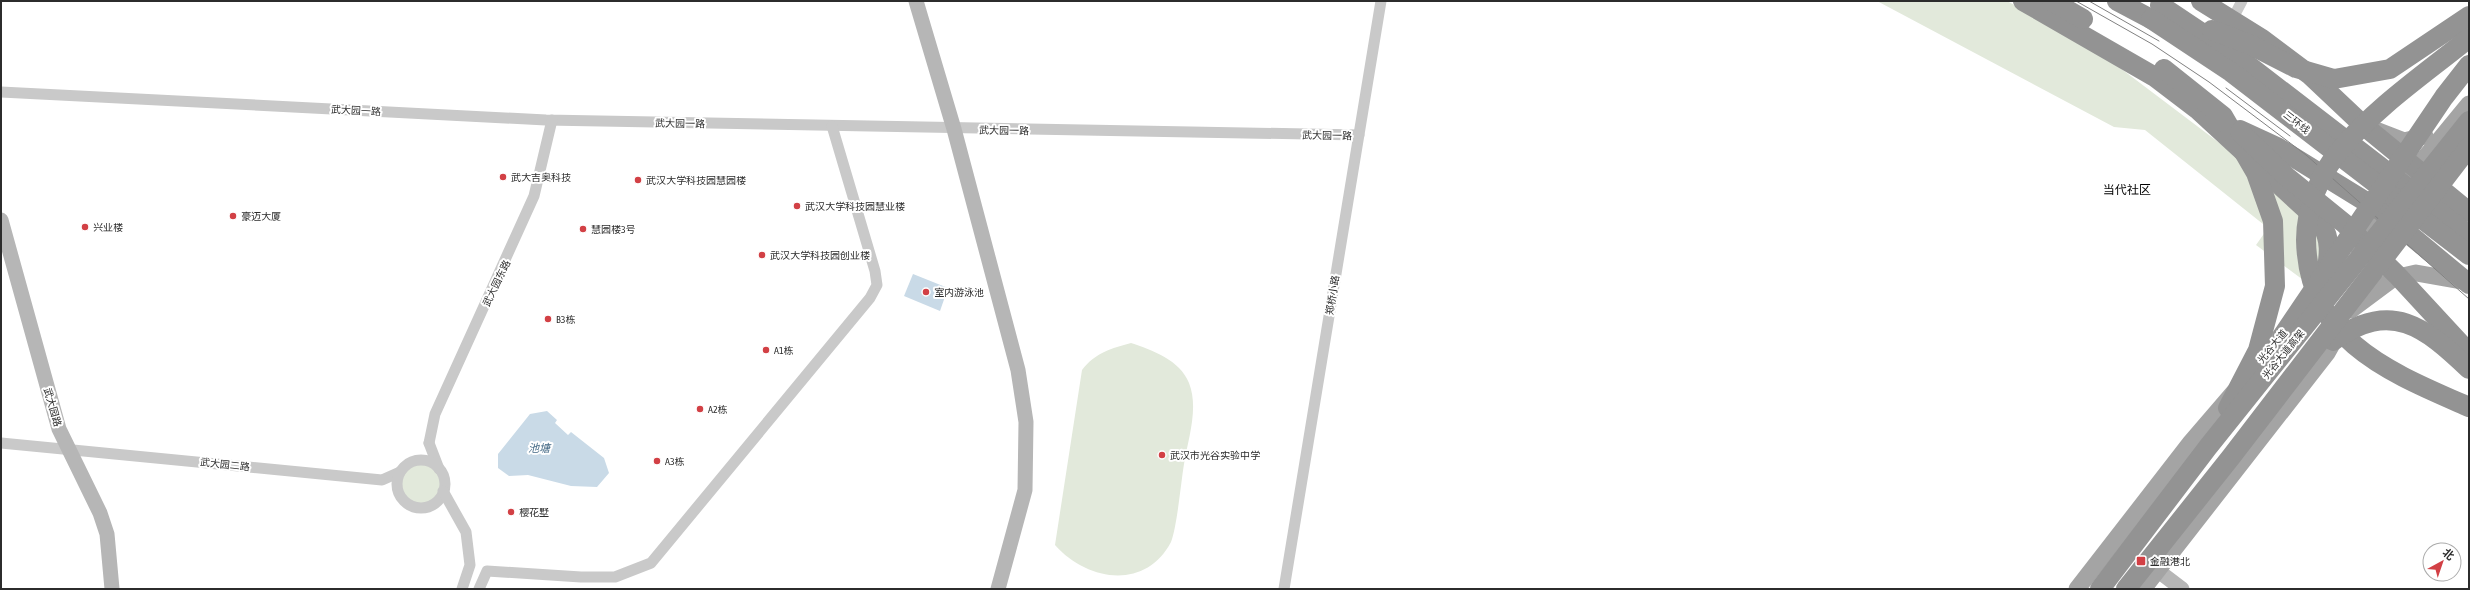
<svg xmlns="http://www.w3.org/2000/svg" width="2470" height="590" font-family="'Asap Condensed','Noto Sans SC',sans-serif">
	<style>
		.green { fill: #e2e9db }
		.water { fill: #c9dae7 }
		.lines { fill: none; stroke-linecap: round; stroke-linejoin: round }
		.street { stroke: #c9c9c9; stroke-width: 11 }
		.secondary { stroke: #b6b6b6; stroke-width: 15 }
		.primary { stroke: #a4a4a4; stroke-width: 17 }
		.highway { stroke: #939393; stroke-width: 20 }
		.tram { stroke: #818181; stroke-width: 1 }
		.highway-bridge { stroke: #939393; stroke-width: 20 }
		.poi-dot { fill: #d24045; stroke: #fff; stroke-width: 1.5 }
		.labels { text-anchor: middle; stroke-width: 4; stroke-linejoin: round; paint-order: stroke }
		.street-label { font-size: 10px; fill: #2c2c2c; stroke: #fff }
		.poi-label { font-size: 10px; fill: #2c2c2c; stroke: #fff; text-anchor: start }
		.water-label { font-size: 11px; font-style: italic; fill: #446985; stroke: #fff }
		.quarter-label { font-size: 12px; fill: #000; stroke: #fff }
	</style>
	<rect width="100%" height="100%" fill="#fff"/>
	<!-- green -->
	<g class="green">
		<polygon points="1877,1 2007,1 2095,49 2242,160 2316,225 2326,252 2310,285 2256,245 2268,228 2145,130 2114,127"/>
		<path d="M 1131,343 C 1152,350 1180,360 1189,383 C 1199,408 1188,439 1184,464 C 1181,482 1177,527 1171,542 C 1146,590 1088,582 1055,545 L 1082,370 C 1095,353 1112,348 1131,343 Z"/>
		<circle cx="421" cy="484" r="20"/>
	</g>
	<!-- water -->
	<g class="water">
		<polygon points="913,274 948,288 940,311 904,296"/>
		<polygon points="547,411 557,420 555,423 568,435 571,432 604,458 609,473 597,487 571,486 528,475 509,476 498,468 498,454 530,414"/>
	</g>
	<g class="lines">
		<!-- street -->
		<g class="street">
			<polyline points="2232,20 2242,1"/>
			<polyline points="1,92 546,120 1359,135"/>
			<polyline points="1,443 382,480 400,472"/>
			<polyline points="429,443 435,414 534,196 552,120"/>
			<polyline points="429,443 439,469"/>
			<circle cx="421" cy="484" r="24"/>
			<polyline points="443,491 466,532 470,565 462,589"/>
			<polyline points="479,589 487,571 581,577 615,577 651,563 870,298 877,285 875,271 832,126"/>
			<polyline points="1284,589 1381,1"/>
		</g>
		<!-- secondary -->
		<g class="secondary">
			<polyline points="916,1 954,129 1018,370 1026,422 1025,490 998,589"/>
			<polyline points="1,220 59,429 100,513 107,534 112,589"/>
			<polyline points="2157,570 2182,589"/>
		</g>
		<!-- primary -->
		<g class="primary">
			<polyline points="2373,129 2404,141 2425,136"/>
			<polyline points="2354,244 2469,104"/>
			<polyline points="2351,310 2394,278 2416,273 2467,282"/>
			<polyline points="2253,368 2290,325"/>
			<polyline points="2077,589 2191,442 2234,392"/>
			<polyline points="2143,589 2327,353 2340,330"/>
		</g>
		<!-- highway -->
		<g class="highway">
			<path d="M 2023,1 L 2155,77 L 2197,109 L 2321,223 C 2332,241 2329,256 2326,275"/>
			<polyline points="2052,1 2083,19"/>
			<polyline points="2117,1 2151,19"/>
			<polyline points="2201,1 2262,39 2310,75 2363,125 2469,212"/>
			<polyline points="2240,130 2277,147 2381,211 2469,284"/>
		</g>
		<!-- tram -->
		<g class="tram">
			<polyline points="2076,1 2152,44 2209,82 2306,155 2469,299"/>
			<polyline points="2089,1 2159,41"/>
			<polyline points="2226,88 2290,136"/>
		</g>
		<!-- highway-bridge -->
		<g class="highway-bridge">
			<polyline points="2160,5 2235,55 2469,235"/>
			<polyline points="2151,19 2231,72 2469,255"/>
			<polyline points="2212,30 2251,45 2296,68 2334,79 2390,69 2469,16"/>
			<path d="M 2469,38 C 2426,73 2377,106 2341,149 C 2320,173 2306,208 2306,240 C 2308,341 2389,372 2469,407"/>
			<polyline points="2164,69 2223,116 2256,173 2273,221 2275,286 2258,350 2228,408"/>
			<polyline points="2240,132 2287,177 2345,224 2397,275 2469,353"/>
			<polyline points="2283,335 2444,97 2469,65"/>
			<path d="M 2333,341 C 2391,299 2425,327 2469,369"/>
			<polyline points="2100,589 2208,447 2469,121"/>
			<polyline points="2126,589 2231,457 2469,147"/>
		</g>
	</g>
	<!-- markers -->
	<g class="poi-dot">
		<circle cx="503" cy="177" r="4"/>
		<circle cx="638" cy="180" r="4"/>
		<circle cx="797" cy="206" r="4"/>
		<circle cx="233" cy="216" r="4"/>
		<circle cx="85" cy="227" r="4"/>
		<circle cx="583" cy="229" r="4"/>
		<circle cx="762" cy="255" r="4"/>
		<circle cx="926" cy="292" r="4"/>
		<circle cx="548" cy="319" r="4"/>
		<circle cx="766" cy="350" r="4"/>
		<circle cx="700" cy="409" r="4"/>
		<circle cx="1162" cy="455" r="4"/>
		<circle cx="657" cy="461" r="4"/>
		<circle cx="511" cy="512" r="4"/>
		<rect x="2136" y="556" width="10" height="10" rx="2"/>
	</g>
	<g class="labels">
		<!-- street labels -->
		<g class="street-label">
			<text transform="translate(356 110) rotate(3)" y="4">武大园一路</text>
			<text transform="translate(2297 122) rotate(38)" y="4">三环线</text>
			<text transform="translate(680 123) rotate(1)" y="4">武大园一路</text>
			<text transform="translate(1004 130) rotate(1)" y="4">武大园一路</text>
			<text transform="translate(1327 135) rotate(1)" y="4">武大园一路</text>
			<text transform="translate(496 283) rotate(-64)" y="4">武大园东路</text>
			<text transform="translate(1332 295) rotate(-81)" y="4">郑桥小路</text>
			<text transform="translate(2272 346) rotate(-50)" y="4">光谷大道</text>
			<text transform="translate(2283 354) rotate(-51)" y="4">光谷大道高架</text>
			<text transform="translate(53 407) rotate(74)" y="4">武大园路</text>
			<text transform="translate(225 464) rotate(6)" y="4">武大园二路</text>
		</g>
		<!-- poi labels -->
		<g class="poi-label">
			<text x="511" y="181">武大吉奥科技</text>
			<text x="646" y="184">武汉大学科技园慧园楼</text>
			<text x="805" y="210">武汉大学科技园慧业楼</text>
			<text x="241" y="220">豪迈大厦</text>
			<text x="93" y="231">兴业楼</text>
			<text x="591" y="233">慧园楼3号</text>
			<text x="770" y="259">武汉大学科技园创业楼</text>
			<text x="934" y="296">室内游泳池</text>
			<text x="556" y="323">B3栋</text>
			<text x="774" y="354">A1栋</text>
			<text x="708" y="413">A2栋</text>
			<text x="1170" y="459">武汉市光谷实验中学</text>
			<text x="665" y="465">A3栋</text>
			<text x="519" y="516">樱花墅</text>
			<text x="2150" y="565">金融港北</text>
		</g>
		<!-- water labels -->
		<g class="water-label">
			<text x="539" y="452">池塘</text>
		</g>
		<!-- quarter labels -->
		<g class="quarter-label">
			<text x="2127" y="194">当代社区</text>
		</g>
	</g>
	<!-- border -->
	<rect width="2470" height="590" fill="none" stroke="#2c2c2c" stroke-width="4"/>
	<!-- north arrow -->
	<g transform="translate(2442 562) rotate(40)"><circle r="19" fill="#ffffff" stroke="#ababab"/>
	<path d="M0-3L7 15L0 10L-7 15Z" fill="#d24045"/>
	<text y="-6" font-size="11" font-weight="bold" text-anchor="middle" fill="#2c2c2c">北</text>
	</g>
</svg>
